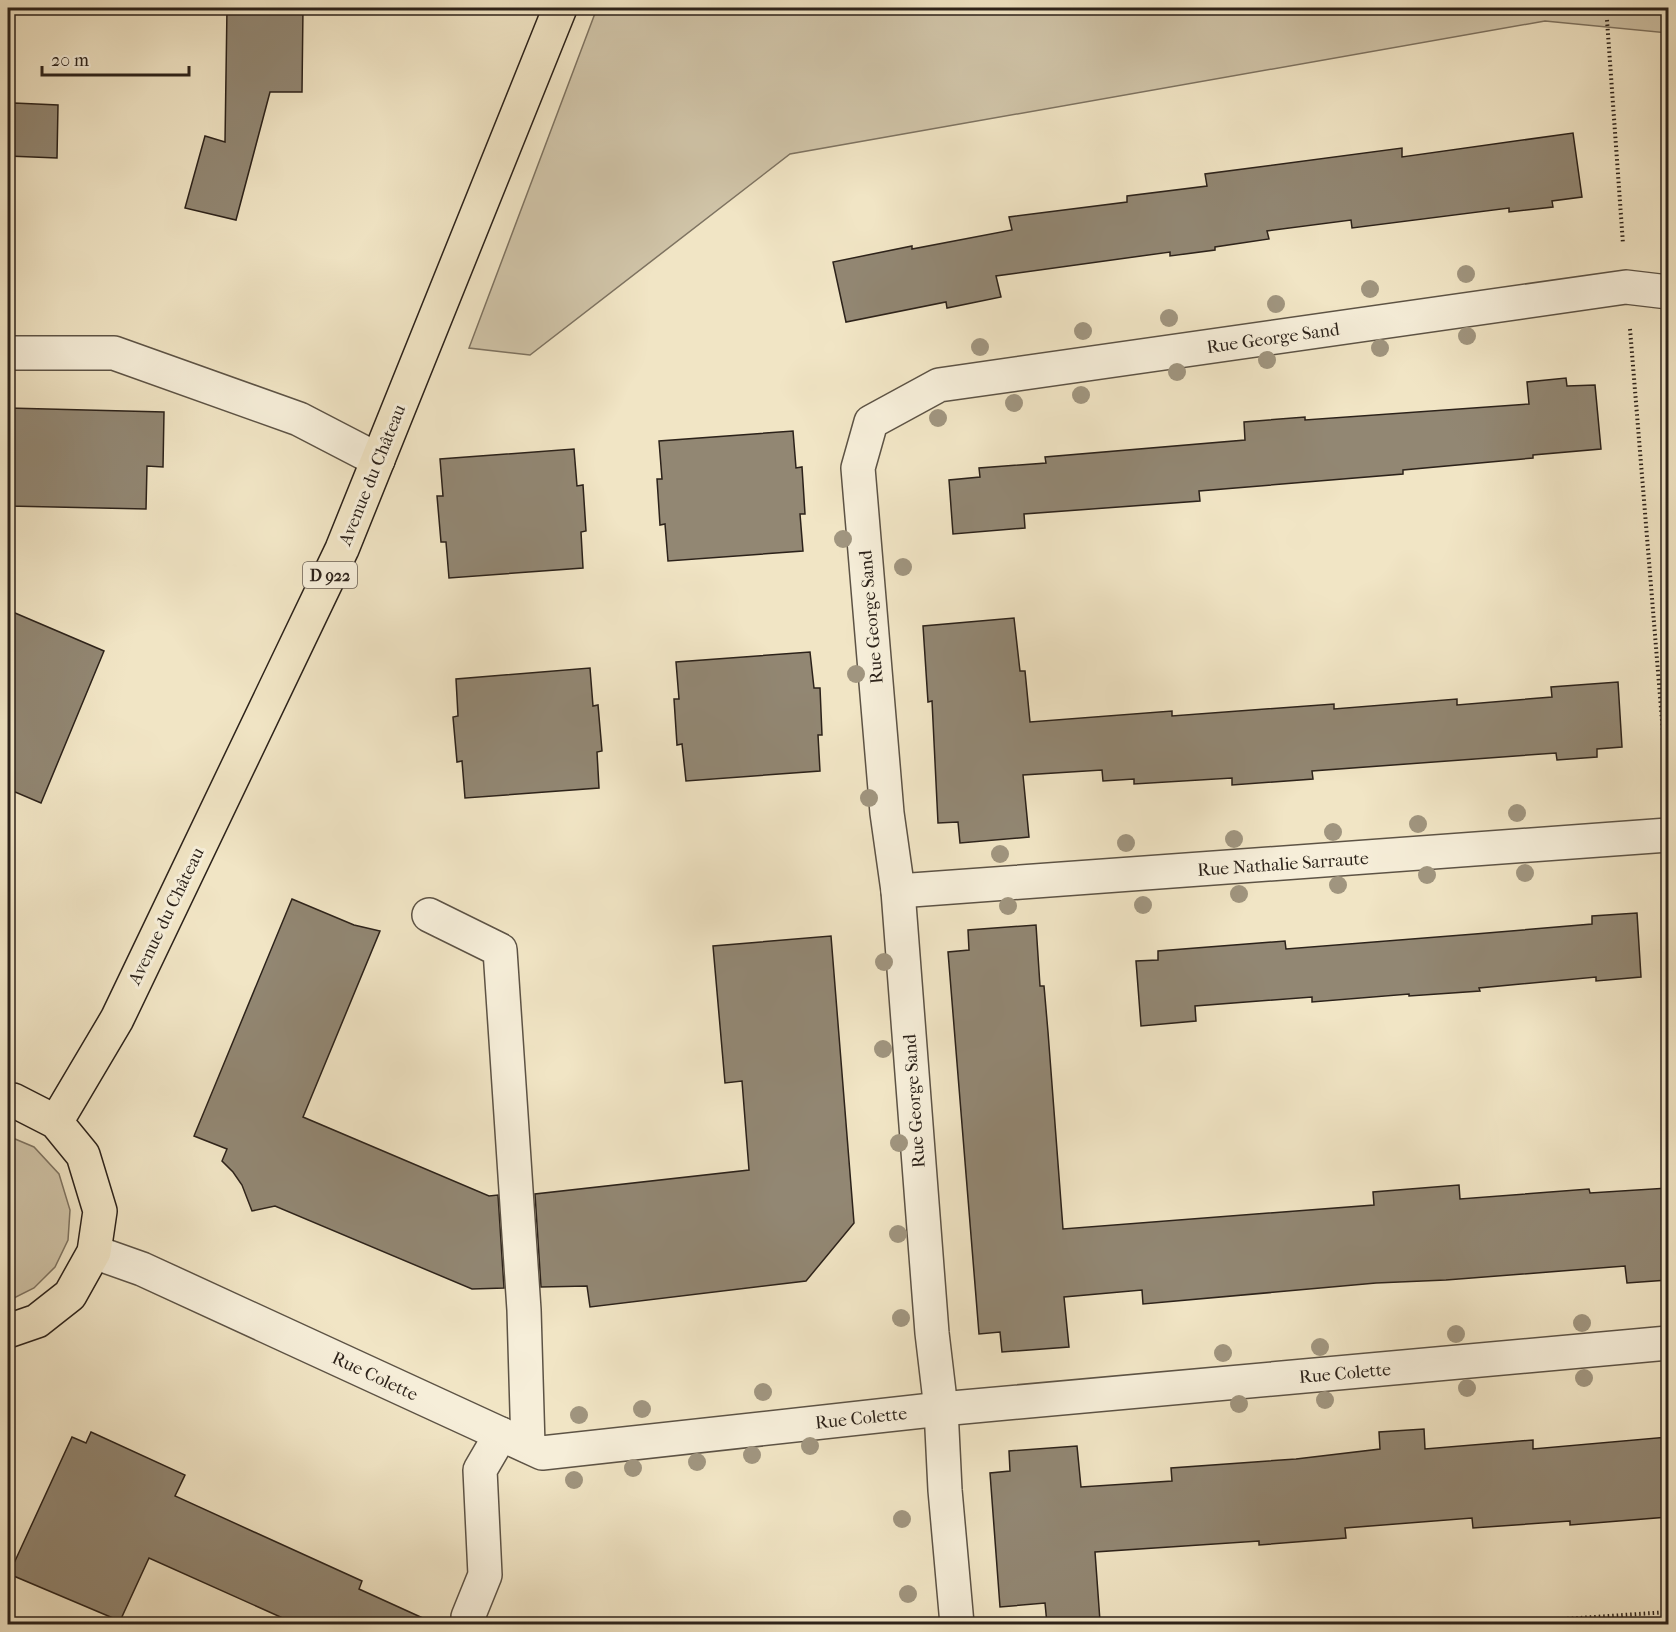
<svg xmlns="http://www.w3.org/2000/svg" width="1676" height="1632" font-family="'IM FELL French Canon',serif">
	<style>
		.green { fill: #d0c4a8; stroke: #7e7361; stroke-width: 1.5 }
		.building { fill: #928773; stroke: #2c221a; stroke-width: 1.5 }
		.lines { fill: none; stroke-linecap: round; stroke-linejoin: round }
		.minor-casing { stroke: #5d5345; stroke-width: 36 }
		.major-casing { stroke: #2c221a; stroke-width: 36 }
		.path { stroke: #2c221a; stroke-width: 4; stroke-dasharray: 1.5 3; stroke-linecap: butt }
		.minor { stroke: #f6eed9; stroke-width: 33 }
		.major { stroke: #f1e5c5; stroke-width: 33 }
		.tree { fill: #a0957f }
		.labels { text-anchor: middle; stroke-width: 6; stroke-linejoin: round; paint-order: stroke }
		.shield { fill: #f6eed9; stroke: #695f53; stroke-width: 1.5 }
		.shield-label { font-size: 16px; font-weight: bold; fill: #2c221a }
		.street-label { font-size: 18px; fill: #2c221a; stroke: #f6eed9 }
	</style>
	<rect width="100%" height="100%" fill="#f1e5c5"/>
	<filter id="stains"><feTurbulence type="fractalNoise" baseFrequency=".00333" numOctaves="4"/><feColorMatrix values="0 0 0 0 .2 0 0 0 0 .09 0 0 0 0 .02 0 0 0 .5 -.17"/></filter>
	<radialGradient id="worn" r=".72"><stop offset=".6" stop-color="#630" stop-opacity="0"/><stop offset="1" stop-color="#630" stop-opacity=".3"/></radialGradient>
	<!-- green -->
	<g class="green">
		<polygon points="597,8 1668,8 1668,33 1545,21 790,154 530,355 469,348"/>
		<polygon points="8,1136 34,1147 59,1174 70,1210 68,1240 55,1267 34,1288 8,1301"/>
	</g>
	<!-- building -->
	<g class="building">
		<polygon points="227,8 303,8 302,92 270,92 236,220 185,208 205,136 225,142"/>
		<polygon points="14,103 58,105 57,158 8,156 8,104"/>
		<polygon points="1573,133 1582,197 1552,201 1553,207 1509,212 1509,208 1352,228 1351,220 1267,231 1269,239 1215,247 1215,250 1170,256 1170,252 996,276 1001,297 947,308 946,302 846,322 833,262 912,246 912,249 1012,230 1009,217 1127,202 1127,196 1207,186 1205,174 1402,148 1402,157"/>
		<polygon points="1566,378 1567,386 1595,385 1601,449 1533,455 1533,458 1403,470 1403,474 1199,491 1200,501 1024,514 1025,528 953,534 949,480 980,477 979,468 1046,463 1045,457 1245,440 1244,422 1305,417 1305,420 1529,404 1527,382"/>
		<polygon points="8,408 164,412 163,467 147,466 146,509 8,506"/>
		<polygon points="793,431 796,468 802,467 805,514 800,514 803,551 668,561 665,524 660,525 657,479 662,479 659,441"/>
		<polygon points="574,449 577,486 583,485 586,531 581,532 583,568 449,578 446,542 441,542 437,496 443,496 440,459"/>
		<polygon points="8,610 104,651 41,803 8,789"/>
		<polygon points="1014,618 1020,671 1025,671 1030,722 1172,711 1172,716 1334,704 1334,709 1457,699 1457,705 1552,697 1551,687 1618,682 1622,747 1597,749 1597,757 1557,760 1556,753 1312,771 1313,779 1232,785 1232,778 1134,784 1134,779 1103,781 1102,770 1023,775 1029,837 960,843 958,822 938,823 932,701 928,702 923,626"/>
		<polygon points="810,652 814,688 820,688 822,735 818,735 820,771 686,781 682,744 677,745 674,699 679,699 676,662"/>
		<polygon points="590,668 593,706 598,705 602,751 597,752 599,788 465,798 462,761 457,762 453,717 458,716 456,679"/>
		<polygon points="292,899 354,925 380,931 303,1117 489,1196 498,1195 504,1288 472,1289 275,1206 252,1211 242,1185 233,1172 222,1161 227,1149 194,1136"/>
		<polygon points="1637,913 1641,977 1596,981 1596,977 1479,988 1480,991 1409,996 1409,994 1312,1002 1312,997 1195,1006 1196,1021 1141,1026 1136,961 1158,960 1158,951 1285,941 1286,949 1475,934 1592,924 1592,916"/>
		<polygon points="1036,925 1040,986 1044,986 1048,1032 1063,1229 1374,1205 1373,1192 1459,1185 1460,1199 1589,1189 1590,1193 1668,1188 1668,1280 1627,1283 1625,1266 1446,1280 1376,1283 1143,1304 1142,1290 1064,1297 1069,1347 1002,1352 1000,1332 979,1334 948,952 969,950 968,930"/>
		<polygon points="831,936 854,1223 806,1281 590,1307 587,1286 541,1287 535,1194 749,1170 742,1081 725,1083 713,946"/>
		<polygon points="1424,1429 1425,1449 1533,1440 1533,1449 1668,1437 1668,1517 1570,1525 1570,1521 1473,1528 1472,1518 1345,1528 1346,1538 1259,1545 1259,1541 1095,1552 1100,1621 1047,1624 1045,1603 1000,1607 990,1473 1010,1471 1009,1451 1077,1446 1081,1487 1172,1481 1171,1468 1296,1459 1380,1449 1379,1432"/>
		<polygon points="91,1432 185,1475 175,1496 362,1581 359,1589 436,1624 296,1624 149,1558 120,1621 9,1574 72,1437 86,1443"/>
	</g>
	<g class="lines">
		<!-- minor casing -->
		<g class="minor-casing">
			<g id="minor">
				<polyline points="8,353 114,353 299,419 378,460"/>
				<polyline points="898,891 1668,835"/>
				<polyline points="429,915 500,950 524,1310 528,1446"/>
				<polyline points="94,1252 142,1269 542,1453 941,1409 1668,1343"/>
				<polyline points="468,1624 468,1617 485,1575 480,1470 501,1434"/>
				<polyline points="957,1624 945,1490 941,1409 932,1333 898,891 887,813 858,468 871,422 939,385 1626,287 1668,292"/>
			</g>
		</g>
		<!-- major casing -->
		<g class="major-casing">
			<g id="major">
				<polyline points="8,1100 13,1100 56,1122 83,1155 100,1211 94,1252 70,1295 37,1321 8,1331"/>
				<polyline points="56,1122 117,1019 342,549 560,8"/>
			</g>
		</g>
		<!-- path -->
		<g class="path">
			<polyline points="1607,20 1623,244"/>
			<polyline points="1630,329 1668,794"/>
			<polyline points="1491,1624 1668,1612"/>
		</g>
		<!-- minor -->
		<use href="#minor" class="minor"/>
		<!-- major -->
		<use href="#major" class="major"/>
	</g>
	<!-- trees -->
	<g class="tree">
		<circle cx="1466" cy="274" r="9"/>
		<circle cx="1370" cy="289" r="9"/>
		<circle cx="1276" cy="304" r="9"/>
		<circle cx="1169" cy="318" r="9"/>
		<circle cx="1083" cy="331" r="9"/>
		<circle cx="1467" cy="336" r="9"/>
		<circle cx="980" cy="347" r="9"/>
		<circle cx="1380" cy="348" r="9"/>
		<circle cx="1267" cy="360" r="9"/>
		<circle cx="1177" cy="372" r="9"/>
		<circle cx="1081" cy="395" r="9"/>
		<circle cx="1014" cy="403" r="9"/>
		<circle cx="938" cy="418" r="9"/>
		<circle cx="843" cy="539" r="9"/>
		<circle cx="903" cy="567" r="9"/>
		<circle cx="856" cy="674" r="9"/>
		<circle cx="869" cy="798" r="9"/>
		<circle cx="1517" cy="813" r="9"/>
		<circle cx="1418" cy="824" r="9"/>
		<circle cx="1333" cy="832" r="9"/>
		<circle cx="1234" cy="839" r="9"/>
		<circle cx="1126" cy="843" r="9"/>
		<circle cx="1000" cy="854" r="9"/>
		<circle cx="1525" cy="873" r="9"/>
		<circle cx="1427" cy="875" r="9"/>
		<circle cx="1338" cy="885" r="9"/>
		<circle cx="1239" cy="894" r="9"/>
		<circle cx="1143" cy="905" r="9"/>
		<circle cx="1008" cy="906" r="9"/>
		<circle cx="884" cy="962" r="9"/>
		<circle cx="883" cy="1049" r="9"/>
		<circle cx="899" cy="1143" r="9"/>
		<circle cx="898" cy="1234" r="9"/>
		<circle cx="901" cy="1318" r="9"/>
		<circle cx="1582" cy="1323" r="9"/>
		<circle cx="1456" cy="1334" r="9"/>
		<circle cx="1320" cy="1347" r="9"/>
		<circle cx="1223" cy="1353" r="9"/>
		<circle cx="1584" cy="1378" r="9"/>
		<circle cx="1467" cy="1388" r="9"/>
		<circle cx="763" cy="1392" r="9"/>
		<circle cx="1325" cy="1400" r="9"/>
		<circle cx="1239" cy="1404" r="9"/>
		<circle cx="642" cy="1409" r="9"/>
		<circle cx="579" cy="1415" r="9"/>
		<circle cx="810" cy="1446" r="9"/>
		<circle cx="752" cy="1455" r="9"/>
		<circle cx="697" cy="1462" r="9"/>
		<circle cx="633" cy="1468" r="9"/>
		<circle cx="574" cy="1480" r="9"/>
		<circle cx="902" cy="1519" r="9"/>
		<circle cx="908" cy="1594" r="9"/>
	</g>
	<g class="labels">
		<!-- shield labels -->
		<rect class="shield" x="303" y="562" width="54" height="26" rx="4.5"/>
		<g class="shield-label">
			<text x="330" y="581">D 922</text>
		</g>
		<!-- street labels -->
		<g class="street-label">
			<text transform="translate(1273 338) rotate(-8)" y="6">Rue George Sand</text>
			<text transform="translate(372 475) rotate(-68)" y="6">Avenue du Château</text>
			<text transform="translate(871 617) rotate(-95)" y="6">Rue George Sand</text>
			<text transform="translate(1283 864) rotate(-4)" y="6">Rue Nathalie Sarraute</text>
			<text transform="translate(166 916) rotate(-64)" y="6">Avenue du Château</text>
			<text transform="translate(914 1101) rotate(-94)" y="6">Rue George Sand</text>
			<text transform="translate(1345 1373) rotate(-5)" y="6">Rue Colette</text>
			<text transform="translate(375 1376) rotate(25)" y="6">Rue Colette</text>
			<text transform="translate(861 1418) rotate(-6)" y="6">Rue Colette</text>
		</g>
	</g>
	<!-- margin -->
	<rect width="1676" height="1632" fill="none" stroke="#f1e5c5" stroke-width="30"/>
	<rect x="9" y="9" width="1658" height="1614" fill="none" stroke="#2c221a" stroke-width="3"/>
	<rect x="15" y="15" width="1646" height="1602" fill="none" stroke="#2c221a" stroke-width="1.5"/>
	<!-- scale -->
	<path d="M42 66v9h147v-9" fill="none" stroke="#2c221a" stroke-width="3"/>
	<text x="51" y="66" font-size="18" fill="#2c221a" stroke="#f6eed9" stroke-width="4.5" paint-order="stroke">20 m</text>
	<rect width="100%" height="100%" filter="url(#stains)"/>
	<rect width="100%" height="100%" fill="url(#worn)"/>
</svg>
